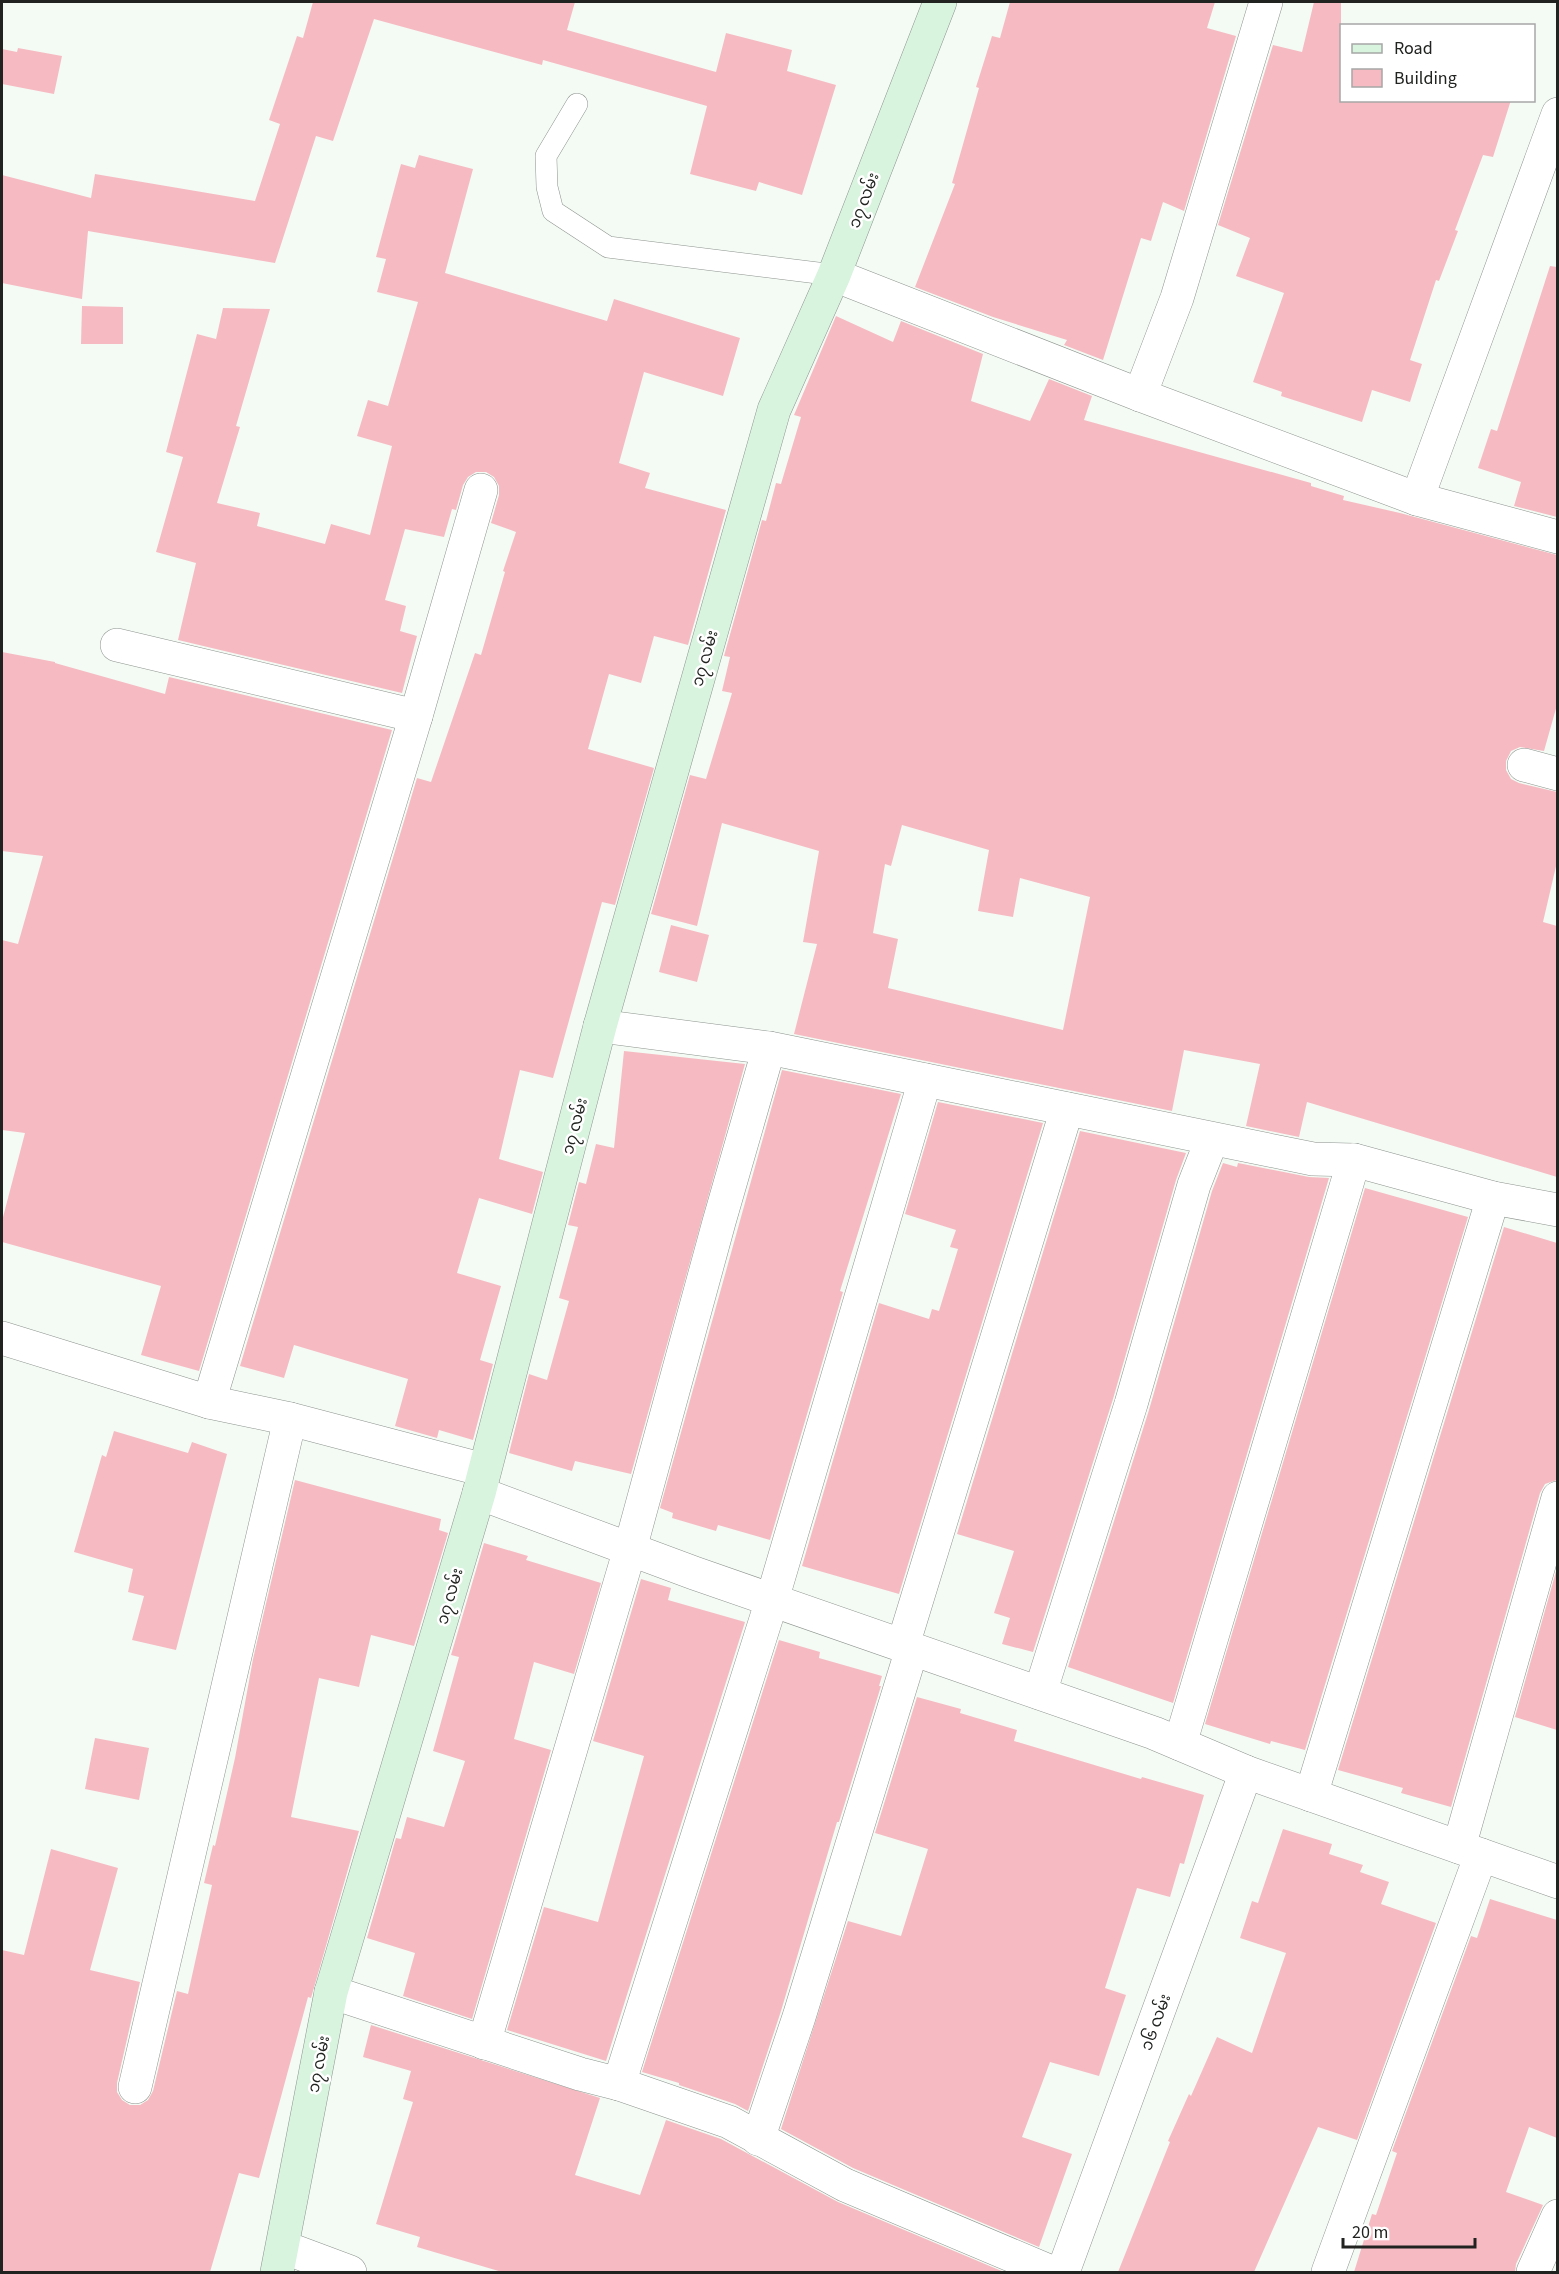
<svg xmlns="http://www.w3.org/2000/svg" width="1559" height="2274" font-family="'Source Sans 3','Noto Sans Myanmar',sans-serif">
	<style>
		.building { fill: #f6bbc2; fill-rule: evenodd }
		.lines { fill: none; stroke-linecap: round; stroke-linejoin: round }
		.lane-casing { stroke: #8e948f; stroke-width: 22 }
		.street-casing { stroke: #8e948f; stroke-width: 34 }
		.secondary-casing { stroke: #8e948f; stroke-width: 34 }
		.lane { stroke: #fff; stroke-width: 21 }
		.street { stroke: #fff; stroke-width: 33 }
		.secondary { stroke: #d8f3de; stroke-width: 33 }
		.labels { text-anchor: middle; stroke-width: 5; stroke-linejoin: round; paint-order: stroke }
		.street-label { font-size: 16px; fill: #202320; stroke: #fff }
	</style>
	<rect width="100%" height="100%" fill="#f4fbf5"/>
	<!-- building -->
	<g class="building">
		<polygon points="313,2 575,2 567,30 716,72 726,33 792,50 787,71 836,85 802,195 759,182 756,191 690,174 707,106 543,60 542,65 374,19 333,141 316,136 275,263 88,231 82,299 2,283 2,175 91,198 95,174 255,201 280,124 269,120 297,36 303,38"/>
		<polygon points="1010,2 1215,2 1207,28 1236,36 1184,211 1163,202 1151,241 1141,238 1103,360 1064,345 1067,340 993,317 915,287 955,184 952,183 979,88 976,87 992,36 1000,38"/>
		<polygon points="1314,2 1341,2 1341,100 1511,100 1493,157 1483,155 1455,230 1458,231 1439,281 1436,280 1410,360 1422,364 1410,402 1372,390 1362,422 1281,396 1282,392 1253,382 1284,293 1236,276 1250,238 1218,225 1273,45 1302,52"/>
		<polygon points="18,48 62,56 54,94 2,84 2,49 17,52"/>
		<polygon points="419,155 473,169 445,273 607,321 614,299 740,338 723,396 644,372 619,463 650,473 645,488 726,510 688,645 654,636 641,683 609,674 588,749 654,768 615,905 602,902 553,1078 520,1070 499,1159 543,1172 532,1214 479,1198 457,1273 501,1286 480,1360 493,1364 473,1440 439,1430 437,1438 395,1426 408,1379 294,1345 284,1378 240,1366 417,778 431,782 475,653 481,655 505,572 503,571 516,532 491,523 499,495 499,486 494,477 486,472 476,472 468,477 463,485 456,510 452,509 444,537 405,529 385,600 406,606 400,631 417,636 402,693 178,640 196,563 156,552 183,457 166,452 197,334 216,339 223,308 270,309 236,426 240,427 217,503 260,513 257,526 325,544 331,524 370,535 392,446 357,436 368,400 388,406 418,302 377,292 386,259 376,257 401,164 415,168"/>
		<polygon points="1550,266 1557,267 1557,517 1514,506 1521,482 1478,468 1491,429 1497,431"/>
		<polygon points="82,306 123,307 123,344 81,344"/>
		<path d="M 836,316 L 893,342 L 901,321 L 983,354 L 971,401 L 1030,421 L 1049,379 L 1092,396 L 1084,420 L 1311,483 L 1311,486 L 1344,496 L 1343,500 L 1400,513 L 1557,555 L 1557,705 L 1544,751 L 1520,747 L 1511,751 L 1506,761 L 1506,770 L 1511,779 L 1519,783 L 1557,792 L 1557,862 L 1543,922 L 1557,926 L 1557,1177 L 1307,1102 L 1299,1137 L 1246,1126 L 1260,1064 L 1184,1050 L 1172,1111 L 794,1034 L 817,944 L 803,942 L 819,851 L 722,823 L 697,926 L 651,914 L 690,775 L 706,779 L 732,693 L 722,691 L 730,657 L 724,656 L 762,520 L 766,521 L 776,483 L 781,484 L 801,417 L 794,415 ZM 902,825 L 989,850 L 978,911 L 1013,917 L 1020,878 L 1090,897 L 1063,1030 L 888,988 L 898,939 L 873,933 L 885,864 L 891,866 Z"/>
		<polygon points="2,652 55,662 55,663 165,694 169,677 392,730 199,1371 141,1355 161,1286 2,1242 2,1221 25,1133 2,1130 2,940 18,944 43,856 2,851"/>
		<polygon points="671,925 709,935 697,982 659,972"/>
		<polygon points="624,1051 745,1064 631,1474 575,1461 572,1471 509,1453 529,1374 547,1380 569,1301 559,1298 578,1227 568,1225 579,1182 586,1184 596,1144 614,1148"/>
		<polygon points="782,1070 901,1094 840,1291 843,1292 770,1540 718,1525 716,1531 672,1518 673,1513 660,1508"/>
		<polygon points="938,1102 1043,1123 899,1594 802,1566 879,1303 929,1319 932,1309 939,1311 958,1249 950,1247 956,1230 905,1214"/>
		<polygon points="1080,1131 1186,1153 1176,1180 1113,1399 1033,1652 1002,1644 1010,1618 994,1613 1014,1551 957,1534"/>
		<polygon points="1223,1163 1237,1167 1238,1163 1309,1177 1329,1178 1173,1703 1068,1667 1149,1410 1212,1191"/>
		<polygon points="1365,1188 1468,1217 1305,1750 1271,1741 1270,1744 1205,1724"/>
		<polygon points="1504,1227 1557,1243 1557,1480 1545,1484 1540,1493 1451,1807 1401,1793 1403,1788 1338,1770"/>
		<polygon points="114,1431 188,1453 192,1442 227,1454 176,1650 132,1640 144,1596 128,1592 133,1569 74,1552 102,1455 106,1457"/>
		<polygon points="295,1480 441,1519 439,1530 448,1533 414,1646 371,1635 359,1687 319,1678 291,1817 359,1831 311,1998 308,1997 259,2178 239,2173 210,2272 2,2272 2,1950 24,1955 51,1849 118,1868 90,1970 140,1982 117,2083 117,2092 122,2100 130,2105 140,2105 148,2100 153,2091 177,1991 188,1994 212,1885 204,1883 213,1845 215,1846 235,1758 253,1659"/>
		<polygon points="484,1543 528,1556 526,1560 601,1583 574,1674 534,1662 514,1739 551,1750 472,2019 403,1996 415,1953 367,1938 396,1838 401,1839 407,1817 444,1827 465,1761 433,1751 459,1657 451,1655"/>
		<polygon points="1557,1568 1557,1730 1515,1717"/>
		<polygon points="641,1579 671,1588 668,1600 745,1622 606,2061 507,2030 544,1907 598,1922 644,1756 593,1741"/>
		<polygon points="779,1640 820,1652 819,1658 882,1676 879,1686 881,1686 839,1822 837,1822 781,2011 748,2111 735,2104 679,2085 679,2083 642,2072"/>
		<polygon points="917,1697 961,1709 960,1713 1017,1730 1014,1741 1141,1779 1142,1777 1204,1795 1184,1864 1180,1863 1170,1897 1137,1888 1105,1988 1126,1995 1099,2076 1050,2062 1022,2137 1072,2154 1039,2247 853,2168 781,2129 848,1921 901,1936 928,1849 875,1833"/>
		<polygon points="95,1738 149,1748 139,1800 85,1789"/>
		<polygon points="1283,1829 1332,1844 1329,1854 1363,1865 1360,1872 1389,1882 1381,1904 1436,1923 1357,2140 1318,2127 1254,2272 1118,2272 1170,2142 1168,2141 1189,2094 1191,2096 1217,2037 1252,2053 1286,1953 1240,1938 1252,1901 1258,1903"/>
		<polygon points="1490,1899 1557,1920 1557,2138 1529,2127 1506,2192 1543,2205 1516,2264 1515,2272 1354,2272 1372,2214 1376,2215 1397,2153 1392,2151 1471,1936 1477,1938"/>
		<polygon points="371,2025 600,2098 575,2175 640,2195 666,2120 721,2139 838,2202 1004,2272 502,2272 417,2247 420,2237 376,2224 413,2102 403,2099 411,2071 363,2057"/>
	</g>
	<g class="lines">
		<!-- lane casing -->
		<g class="lane-casing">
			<polyline id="lane" points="577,104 546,156 547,187 553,211 608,247 834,275"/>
		</g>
		<!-- street casing -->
		<g class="street-casing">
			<g id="street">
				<polyline points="834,275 1140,395 1417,499 1558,537"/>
				<polyline points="1140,395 1177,298 1266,2"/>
				<polyline points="1417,499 1558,114"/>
				<polyline points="117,645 416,716"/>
				<polyline points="1524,765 1558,774"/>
				<polyline points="600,1026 769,1048 1313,1159 1354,1160 1493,1198 1558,1210"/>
				<polyline points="2,1338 209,1402 290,1419 484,1470"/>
				<polyline points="209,1402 416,716 481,490"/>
				<polyline points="479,1493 694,1573 1154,1733 1246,1772 1558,1882"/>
				<polyline points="903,1645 1067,1109"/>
				<polyline points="1040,1693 1131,1404 1194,1185 1212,1139"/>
				<polyline points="1180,1744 1354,1160"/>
				<polyline points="1311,1795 1493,1198"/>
				<polyline points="1459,1847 1558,1498"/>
				<polyline points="331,1992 580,2074 619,2084 729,2122 845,2185 1051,2272"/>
				<polyline points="484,2043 630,1549 719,1222 769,1048"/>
				<polyline points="619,2084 772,1600 925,1080"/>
				<polyline points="135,2087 290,1419"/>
				<polyline points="758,2139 799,2017 912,1649"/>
				<polyline points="283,2247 350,2272"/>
				<polyline points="1063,2272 1246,1772"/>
				<polyline points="1328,2272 1481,1855"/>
				<polyline points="1533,2272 1558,2216"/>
			</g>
		</g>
		<!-- secondary casing -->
		<g class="secondary-casing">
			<polyline id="secondary" points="277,2272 331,1992 479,1493 600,1026 774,410 834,275 940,2"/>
		</g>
		<!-- lane -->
		<use href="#lane" class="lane"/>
		<!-- street -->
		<use href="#street" class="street"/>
		<!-- secondary -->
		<use href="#secondary" class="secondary"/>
	</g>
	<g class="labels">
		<!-- street labels -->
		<g class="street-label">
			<text transform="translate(863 200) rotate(-69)" y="6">၁၇ လမ်း</text>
			<text transform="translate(704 658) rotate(-74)" y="6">၁၇ လမ်း</text>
			<text transform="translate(574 1126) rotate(-75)" y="6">၁၇ လမ်း</text>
			<text transform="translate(449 1596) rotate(-74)" y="6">၁၇ လမ်း</text>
			<text transform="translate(1155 2022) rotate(-70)" y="6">၁၆ လမ်း</text>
			<text transform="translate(318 2064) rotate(-79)" y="6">၁၇ လမ်း</text>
		</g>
	</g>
	<!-- border -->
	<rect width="1559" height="2274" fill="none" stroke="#202320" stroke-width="6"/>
	<!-- legend -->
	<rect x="1340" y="24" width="195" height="78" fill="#ffffff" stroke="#a6a7a6" stroke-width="1.5"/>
	<rect x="1352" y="44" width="30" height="9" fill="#d8f3de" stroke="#a6a7a6" stroke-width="1.5"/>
	<text x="1394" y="54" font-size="18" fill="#202320">Road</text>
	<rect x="1352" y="69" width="30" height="18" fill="#f6bbc2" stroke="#a6a7a6" stroke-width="1.5"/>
	<text x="1394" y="84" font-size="18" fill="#202320">Building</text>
	<!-- scale -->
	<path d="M1343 2238v9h132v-9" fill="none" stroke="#202320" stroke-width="3"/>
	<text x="1352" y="2238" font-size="18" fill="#202320" stroke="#ffffff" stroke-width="4.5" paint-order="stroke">20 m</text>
</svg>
